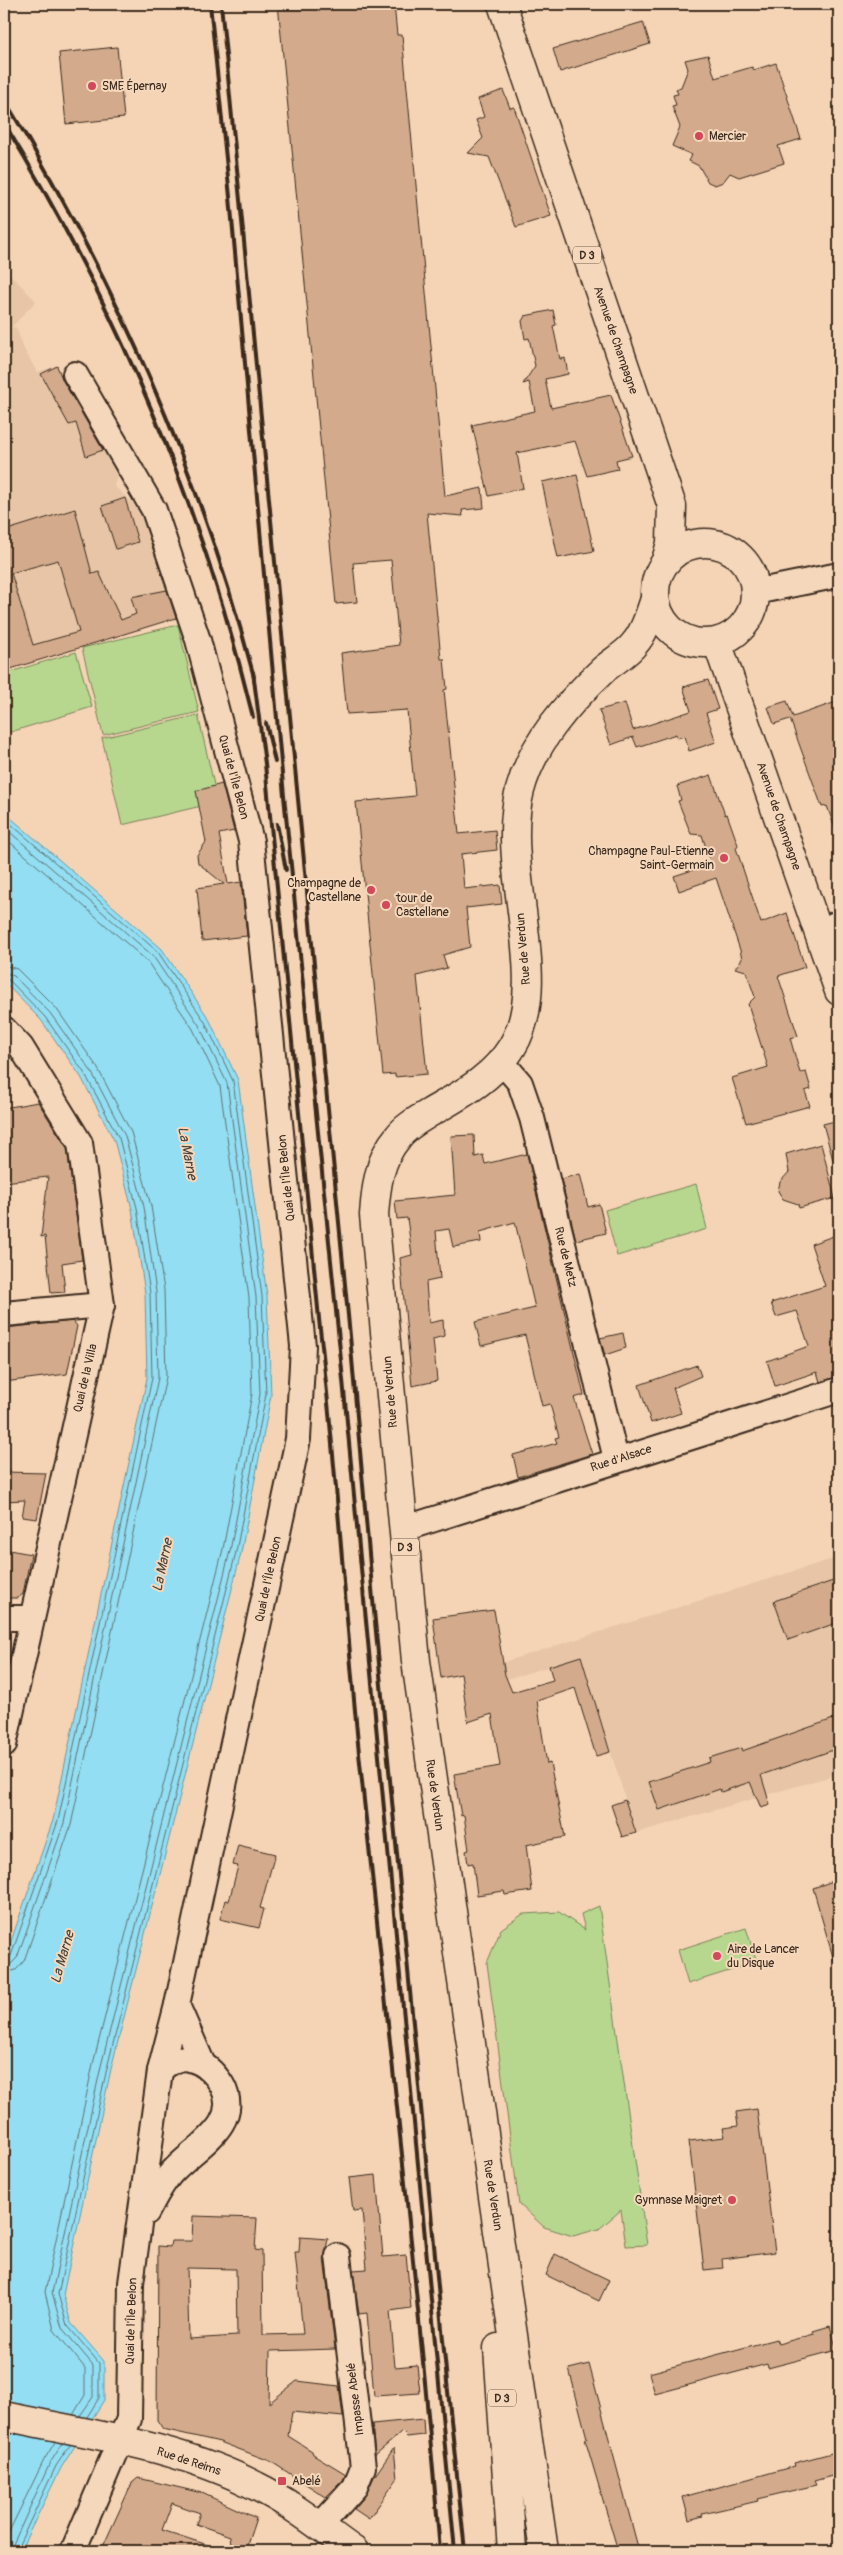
<svg xmlns="http://www.w3.org/2000/svg" width="843" height="2555" font-family="Pangolin,sans-serif">
	<style>
		.built { fill: #e7c5a6 }
		.green { fill: #b7d78f; stroke: #798056 }
		.water { fill: #93def3; stroke: #70969e }
		.lines { fill: none; stroke-linecap: round; stroke-linejoin: round }
		.shore { stroke: #5e7273; stroke-width: 1 }
		.building { fill: #d3ab8c; stroke: #3b2a1e; fill-rule: evenodd }
		.minor-casing { stroke: #3b2a1e; stroke-width: 28 }
		.major-casing { stroke: #3b2a1e; stroke-width: 31 }
		.minor { stroke: #f5d7bb; stroke-width: 24 }
		.major { stroke: #f5d7bb; stroke-width: 28 }
		.rail { stroke: #3b2a1e; stroke-width: 4 }
		.poi-dot { fill: #d1495b; stroke: #f5d7bb; stroke-width: 2 }
		.labels { text-anchor: middle; stroke-width: 4; stroke-linejoin: round; paint-order: stroke }
		.shield { fill: #f5d7bb; stroke: #735e4d; stroke-width: 1 }
		.shield-label { font-size: 11px; font-weight: bold; fill: #3b2a1e }
		.poi-label { font-size: 12px; fill: #3b2a1e; stroke: #f5d7bb; text-anchor: start }
		.street-label { font-size: 12px; fill: #3b2a1e; stroke: #f5d7bb }
		.water-label { font-size: 14px; font-style: italic; fill: #48453e; stroke: #f5d7bb }
	</style>
	<rect width="100%" height="100%" fill="#f5d4b6"/>
	<filter id="ink" filterUnits="userSpaceOnUse"><feTurbulence type="fractalNoise" baseFrequency=".02" numOctaves="2"/><feDisplacementMap in="SourceGraphic" scale="10" xChannelSelector="R" yChannelSelector="G"/><feConvolveMatrix kernelMatrix="1 2 1 2 8 2 1 2 1" color-interpolation-filters="sRGB"/></filter>
	<g filter="url(#ink)">
		<!-- built -->
		<g class="built">
			<polygon points="4,268 36,301 11,328 16,327 24,349 37,372 57,366 118,473 114,486 143,512 178,617 4,671"/>
			<polygon points="839,1557 839,1774 636,1833 581,1657 494,1683 491,1666"/>
		</g>
		<!-- green -->
		<g class="green">
			<polygon points="178,625 199,712 103,735 82,648"/>
			<polygon points="76,652 92,707 4,734 4,674"/>
			<polygon points="198,715 218,802 122,825 102,738"/>
			<polygon points="696,1184 707,1229 617,1256 605,1210"/>
			<polygon points="599,1906 647,2245 626,2246 621,2210 599,2229 573,2236 544,2227 519,2204 487,1963 501,1929 523,1914 559,1912 585,1930 581,1914"/>
			<polygon points="746,1928 757,1962 688,1984 678,1950"/>
		</g>
		<!-- water -->
		<polygon class="water" points="4,812 162,949 209,1019 238,1080 267,1296 271,1395 241,1553 111,2069 63,2295 71,2323 104,2361 104,2400 61,2468 20,2551 4,2551 4,1961 53,1820 147,1378 145,1293 132,1209 114,1140 81,1077 41,1020 4,982"/>
		<g class="lines">
			<!-- shore -->
			<g class="shore">
				<polyline points="4,818 158,952 205,1022 233,1081 262,1296 266,1394 236,1552 107,2068 58,2294 67,2325 99,2363 99,2398 87,2417"/>
				<polyline points="4,827 153,956 199,1025 227,1083 256,1297 260,1394 230,1551 101,2066 52,2293 62,2328 93,2365 93,2397 80,2416"/>
				<polyline points="4,837 147,961 193,1029 220,1086 249,1298 252,1394 223,1549 93,2064 45,2292 54,2330 85,2368 85,2395 73,2415"/>
				<polyline points="4,965 17,969 56,1008 97,1067 131,1132 151,1206 164,1290 166,1377 71,1825 24,1961 16,1970 4,1973"/>
				<polyline points="4,972 14,976 50,1013 91,1071 125,1136 144,1207 156,1292 158,1378 64,1823 17,1958 11,1964 4,1966"/>
				<polyline points="4,979 9,980 45,1017 85,1074 119,1138 137,1208 150,1293 152,1378 58,1821 11,1956 4,1960"/>
				<polyline points="4,2542 44,2460 55,2442"/>
				<polyline points="10,2551 50,2463 63,2443"/>
				<polyline points="16,2551 56,2466 70,2445"/>
			</g>
		</g>
		<!-- building -->
		<g class="building">
			<polygon points="278,4 394,4 397,35 402,35 445,496 482,488 484,508 462,510 463,516 427,513 441,659 444,659 447,689 444,690 459,834 495,830 497,850 461,854 464,889 500,885 502,904 466,908 470,947 443,955 447,968 417,976 427,1074 395,1077 395,1074 383,1075 356,802 415,796 407,710 347,714 341,653 399,645 391,560 353,563 357,602 336,604"/>
			<polygon points="643,22 650,44 560,72 553,49"/>
			<polygon points="117,47 124,118 66,124 59,53"/>
			<polygon points="708,55 715,78 752,67 754,70 776,63 801,139 778,146 784,163 739,177 730,173 723,182 715,185 708,182 699,166 689,161 692,155 672,146 680,127 672,106 676,105 673,95 678,94 676,89 681,87 688,69 685,60"/>
			<polygon points="503,90 510,108 514,107 551,216 516,227 489,157 468,153 483,138 476,120 484,117 478,99"/>
			<polygon points="553,310 556,325 553,326 560,359 565,358 568,374 545,379 551,408 611,395 632,456 616,460 618,469 587,476 575,441 517,453 523,488 489,496 472,425 535,411 529,382 523,384 535,366 529,338 525,339 522,321 525,316"/>
			<polygon points="57,366 63,381 103,450 86,456 76,423 69,425 41,374"/>
			<polygon points="577,475 594,551 558,558 542,482"/>
			<polygon points="125,498 138,542 116,549 102,506"/>
			<path d="M 75,509 L 92,574 L 99,572 L 121,620 L 136,614 L 131,597 L 167,590 L 176,618 L 4,671 L 4,531 ZM 58,560 L 79,632 L 33,645 L 11,573 Z"/>
			<polygon points="708,680 718,709 706,713 716,742 689,751 685,736 677,738 676,734 637,747 633,737 611,745 599,710 625,703 633,730 691,711 683,687"/>
			<polygon points="787,701 793,717 839,701 839,834 837,834 827,806 822,807 790,719 774,724 768,707"/>
			<polygon points="711,775 725,815 727,814 738,845 736,848 761,923 787,913 805,967 778,976 798,1036 790,1038 800,1073 806,1072 811,1089 805,1091 810,1106 746,1123 732,1078 768,1067 748,1004 755,997 746,971 735,968 742,959 740,950 716,878 679,891 674,876 711,864 702,835 691,834 678,801 681,800 677,786"/>
			<polygon points="222,784 234,831 219,834 228,884 241,882 247,936 202,941 197,888 224,884 198,863 197,855 206,842 196,791"/>
			<polygon points="38,1102 67,1148 82,1260 62,1263 65,1292 51,1293 45,1236 41,1237 48,1177 4,1182 4,1108"/>
			<polygon points="839,1120 839,1166 835,1167 823,1124"/>
			<polygon points="474,1135 475,1157 483,1155 485,1164 527,1154 584,1395 574,1398 592,1454 518,1477 513,1455 557,1443 555,1438 559,1437 550,1404 542,1406 525,1335 481,1346 475,1322 535,1308 515,1222 480,1232 481,1242 453,1247 449,1229 436,1231 440,1279 426,1282 429,1323 443,1320 444,1336 433,1339 437,1381 412,1386 400,1258 412,1255 407,1218 397,1219 395,1201 455,1195 451,1136"/>
			<polygon points="821,1144 835,1198 799,1208 798,1204 783,1199 778,1191 780,1182 789,1172 786,1154"/>
			<polygon points="580,1174 588,1207 599,1204 606,1233 576,1240 561,1179"/>
			<polygon points="839,1234 839,1376 820,1382 817,1372 775,1386 767,1361 809,1346 797,1311 776,1317 771,1303 825,1286 811,1244"/>
			<polygon points="73,1321 77,1326 67,1374 4,1382 4,1328"/>
			<polygon points="623,1333 626,1348 605,1355 600,1338"/>
			<polygon points="697,1365 701,1376 673,1388 681,1413 651,1423 639,1385"/>
			<polygon points="4,1472 46,1473 37,1519 22,1517 25,1500 4,1501"/>
			<polygon points="4,1549 31,1554 23,1594 18,1598 4,1598"/>
			<polygon points="839,1579 839,1622 788,1640 774,1601"/>
			<polygon points="494,1610 505,1675 512,1692 553,1680 549,1666 581,1656 610,1752 596,1756 575,1688 537,1701 547,1764 550,1763 565,1837 526,1845 532,1891 505,1895 504,1891 477,1895 473,1863 468,1864 466,1851 469,1850 464,1815 461,1816 454,1774 500,1766 492,1714 468,1722 461,1674 441,1678 433,1618"/>
			<polygon points="839,1717 839,1748 761,1775 770,1805 761,1808 750,1782 721,1792 720,1789 659,1810 649,1782 710,1762 709,1758 741,1748 742,1751"/>
			<polygon points="625,1800 636,1833 622,1837 611,1805"/>
			<polygon points="238,1845 275,1854 260,1908 264,1909 259,1928 220,1919 225,1900 229,1901 238,1866 233,1865"/>
			<polygon points="839,1879 839,1963 835,1964 813,1888"/>
			<polygon points="757,2109 775,2252 722,2259 723,2268 704,2270 689,2141 725,2137 723,2128 738,2126 736,2112"/>
			<polygon points="376,2175 383,2257 406,2255 411,2308 390,2311 395,2367 417,2365 420,2393 374,2396 367,2313 359,2314 353,2270 367,2269 362,2210 353,2211 349,2178"/>
			<path d="M 193,2216 L 257,2218 L 255,2250 L 262,2251 L 263,2335 L 303,2334 L 295,2252 L 299,2252 L 300,2237 L 328,2239 L 324,2258 L 335,2349 L 270,2351 L 269,2403 L 297,2381 L 339,2386 L 343,2417 L 292,2412 L 288,2436 L 312,2451 L 313,2454 L 346,2474 L 343,2480 L 326,2497 L 270,2461 L 220,2442 L 163,2429 L 157,2420 L 158,2246 L 170,2247 L 171,2241 L 192,2241 ZM 187,2268 L 236,2269 L 237,2336 L 189,2339 Z"/>
			<polygon points="555,2254 609,2280 599,2301 546,2275"/>
			<polygon points="830,2326 837,2350 768,2368 767,2364 655,2394 649,2373 776,2339 778,2344 814,2334 813,2331"/>
			<polygon points="589,2364 639,2551 618,2551 585,2439 587,2438 569,2369"/>
			<polygon points="423,2419 424,2435 407,2437 402,2432 375,2455 372,2424"/>
			<polygon points="394,2448 397,2479 369,2519 354,2509 365,2496 374,2477"/>
			<polygon points="839,2451 839,2474 814,2481 816,2485 757,2499 758,2501 702,2514 703,2516 689,2520 683,2497 795,2466 794,2463"/>
			<polygon points="138,2478 202,2493 256,2518 245,2551 232,2551 230,2536 196,2524 200,2513 172,2503 162,2530 217,2548 217,2551 101,2551 132,2483"/>
		</g>
		<g class="lines">
			<!-- minor casing -->
			<g class="minor-casing">
				<g id="minor">
					<polyline points="755,592 839,575"/>
					<polyline points="819,931 839,923"/>
					<polyline points="4,1029 21,1047 80,1143 102,1305 4,1745"/>
					<polyline points="502,1062 520,1083 532,1118 616,1459"/>
					<polyline points="4,1314 102,1305"/>
					<polyline points="403,1529 839,1390"/>
					<polyline points="4,1618 30,1618"/>
					<polyline points="177,2005 202,2062"/>
					<path d="M 147,2212 C 155,2197 162,2182 174,2170 C 197,2146 243,2123 222,2085 C 214,2072 205,2063 190,2059 C 180,2056 167,2063 160,2071"/>
					<polyline points="319,2527 355,2487 363,2467 338,2256"/>
					<polyline points="73,2551 129,2419 131,2283 160,2071 177,2005 298,1439 303,1346 251,841 198,640 154,510 75,374"/>
				</g>
			</g>
			<!-- major casing -->
			<g class="major-casing">
				<g id="major">
					<polyline points="502,4 672,506 671,543 666,561"/>
					<circle cx="705" cy="593" r="50"/>
					<polyline points="717,642 839,991"/>
					<polyline points="498,2348 512,2551"/>
					<path d="M 4,2416 C 88,2434 179,2446 256,2486 C 291,2503 323,2529 354,2551"/>
					<path d="M 544,2551 L 416,1661 L 374,1215 C 376,1187 379,1159 398,1137 C 406,1126 420,1119 431,1112 C 462,1094 493,1078 512,1047 C 553,981 499,868 520,790 C 533,742 568,703 603,670 C 613,661 627,654 635,643 C 645,632 650,613 655,599"/>
				</g>
			</g>
			<!-- minor -->
			<use href="#minor" class="minor"/>
			<!-- major -->
			<use href="#major" class="major"/>
			<!-- rail -->
			<g class="rail">
				<polyline points="210,4 230,197 284,796 343,1380 455,2551"/>
				<polyline points="221,4 350,1336 374,1611 447,2382 465,2551"/>
				<path d="M 4,99 C 114,279 200,473 254,677"/>
				<path d="M 4,123 C 116,306 202,507 253,717"/>
				<path d="M 253,672 L 265,764 L 320,1329 C 337,1470 345,1612 359,1753 C 387,2019 418,2285 440,2551"/>
				<polyline points="266,723 275,762"/>
				<polyline points="277,824 286,870"/>
			</g>
		</g>
	</g>
	<!-- markers -->
	<g class="poi-dot">
		<circle cx="92" cy="86" r="5"/>
		<circle cx="699" cy="136" r="5"/>
		<circle cx="724" cy="858" r="5"/>
		<circle cx="371" cy="890" r="5"/>
		<circle cx="386" cy="905" r="5"/>
		<circle cx="717" cy="1956" r="5"/>
		<circle cx="732" cy="2200" r="5"/>
		<rect x="277" y="2476" width="10" height="10" rx="2.5"/>
	</g>
	<g class="labels">
		<!-- shield labels -->
		<g class="shield">
			<rect x="573" y="246.5" width="28" height="17" rx="4"/>
			<rect x="391" y="1538.5" width="28" height="17" rx="4"/>
			<rect x="488" y="2389.5" width="28" height="17" rx="4"/>
		</g>
		<g class="shield-label">
			<text x="587" y="259">D 3</text>
			<text x="405" y="1551">D 3</text>
			<text x="502" y="2402">D 3</text>
		</g>
		<!-- poi labels -->
		<g class="poi-label">
			<text x="102" y="90">SME Épernay</text>
			<text x="709" y="140">Mercier</text>
			<text x="714" y="855" text-anchor="end">Champagne Paul-Etienne<tspan x="714" dy="14">Saint-Germain</tspan></text>
			<text x="361" y="887" text-anchor="end">Champagne de<tspan x="361" dy="14">Castellane</tspan></text>
			<text x="396" y="902">tour de<tspan x="396" dy="14">Castellane</tspan></text>
			<text x="727" y="1953">Aire de Lancer<tspan x="727" dy="14">du Disque</tspan></text>
			<text x="722" y="2204" text-anchor="end">Gymnase Maigret</text>
			<text x="292" y="2485">Abelé</text>
		</g>
		<!-- street labels -->
		<g class="street-label">
			<text transform="translate(616 340) rotate(71)" y="4">Avenue de Champagne</text>
			<text transform="translate(234 777) rotate(75)" y="4">Quai de l'Île Belon</text>
			<text transform="translate(779 816) rotate(71)" y="4">Avenue de Champagne</text>
			<text transform="translate(523 949) rotate(-95)" y="4">Rue de Verdun</text>
			<text transform="translate(286 1178) rotate(-96)" y="4">Quai de l'Île Belon</text>
			<text transform="translate(566 1257) rotate(76)" y="4">Rue de Metz</text>
			<text transform="translate(85 1378) rotate(-77)" y="4">Quai de la Villa</text>
			<text transform="translate(390 1392) rotate(-95)" y="4">Rue de Verdun</text>
			<text transform="translate(621 1458) rotate(-18)" y="4">Rue d'Alsace</text>
			<text transform="translate(268 1579) rotate(-78)" y="4">Quai de l'Île Belon</text>
			<text transform="translate(435 1795) rotate(82)" y="4">Rue de Verdun</text>
			<text transform="translate(493 2195) rotate(81)" y="4">Rue de Verdun</text>
			<text transform="translate(131 2321) rotate(-88)" y="4">Quai de l'Île Belon</text>
			<text transform="translate(355 2399) rotate(-97)" y="4">Impasse Abelé</text>
			<text transform="translate(189 2461) rotate(18)" y="4">Rue de Reims</text>
		</g>
		<!-- water labels -->
		<g class="water-label">
			<text transform="translate(188 1153) rotate(79)" y="5">La Marne</text>
			<text transform="translate(162 1565) rotate(-78)" y="5">La Marne</text>
			<text transform="translate(62 1957) rotate(-74)" y="5">La Marne</text>
		</g>
	</g>
	<!-- margin -->
	<rect width="843" height="2555" fill="none" stroke="#f5d7bb" stroke-width="20"/>
	<rect x="10" y="10" width="823" height="2535" fill="none" stroke="#3b2a1e" stroke-width="2" filter="url(#ink)"/>
</svg>
